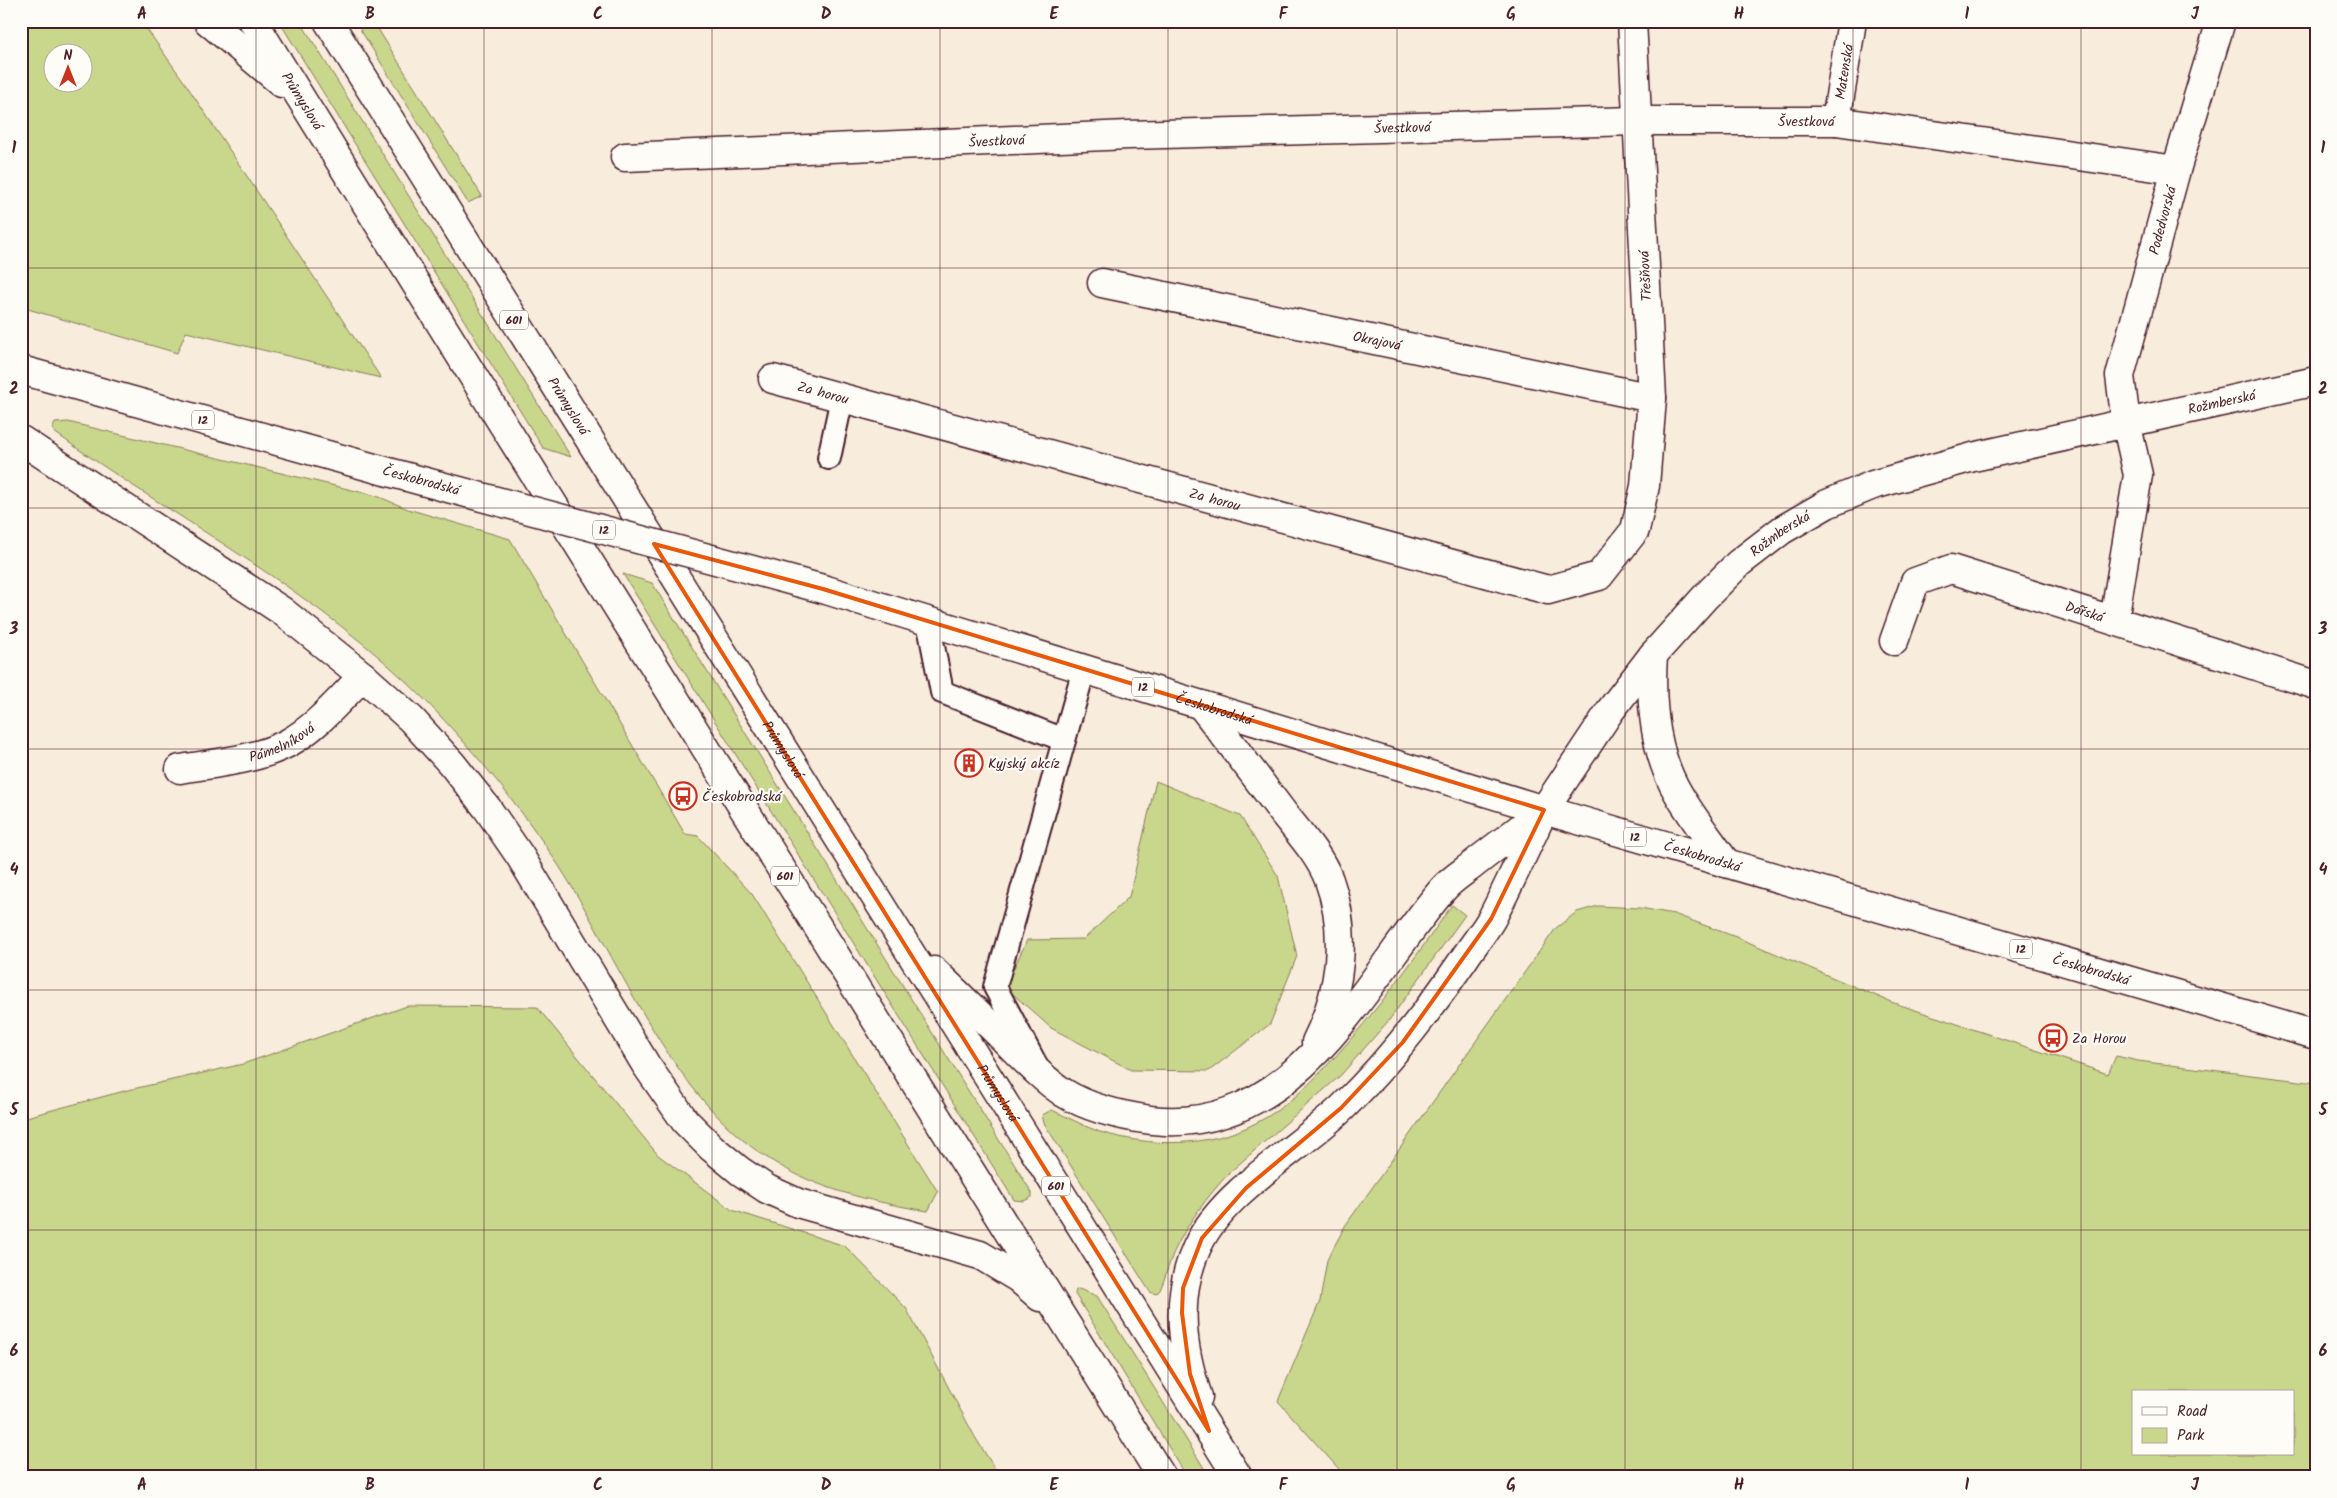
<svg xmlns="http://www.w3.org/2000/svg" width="2337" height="1498" font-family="Kalam,sans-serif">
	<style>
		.green { fill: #c8d78b; stroke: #897b5b; fill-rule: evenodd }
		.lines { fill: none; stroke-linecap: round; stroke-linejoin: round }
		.lane-casing { stroke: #4a1f2b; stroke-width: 26 }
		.street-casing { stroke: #4a1f2b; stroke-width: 31 }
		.secondary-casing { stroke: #4a1f2b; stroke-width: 31 }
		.primary-casing { stroke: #4a1f2b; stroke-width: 31 }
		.lane { stroke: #fdfcf7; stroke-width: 22 }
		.street { stroke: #fdfcf7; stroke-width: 28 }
		.secondary { stroke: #fdfcf7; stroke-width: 28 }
		.primary { stroke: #fdfcf7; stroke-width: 28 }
		.primary-bridge-casing { stroke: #4a1f2b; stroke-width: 31; stroke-linecap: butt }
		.primary-bridge { stroke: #fdfcf7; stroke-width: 28 }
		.marked { fill: none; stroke: #e8590c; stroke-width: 4; stroke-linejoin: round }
		.grid { fill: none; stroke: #4a1f2b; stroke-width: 1; stroke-opacity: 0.55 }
		.labels { text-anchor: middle; stroke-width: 4.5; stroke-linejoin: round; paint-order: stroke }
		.shield { fill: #fdfcf7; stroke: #806168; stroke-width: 1 }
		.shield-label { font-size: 12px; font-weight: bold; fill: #4a1f2b }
		.street-label { font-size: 14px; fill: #4a1f2b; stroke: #fdfcf7 }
		.poi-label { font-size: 14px; fill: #4a1f2b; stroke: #fdfcf7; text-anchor: start }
		.neatline { fill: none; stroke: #4a1f2b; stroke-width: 2 }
		.grid-label { font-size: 16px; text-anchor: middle; font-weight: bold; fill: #4a1f2b }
	</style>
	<rect width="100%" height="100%" fill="#f8ecdc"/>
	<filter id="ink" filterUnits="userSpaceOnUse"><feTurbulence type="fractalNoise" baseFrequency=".02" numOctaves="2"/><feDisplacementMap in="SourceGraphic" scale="10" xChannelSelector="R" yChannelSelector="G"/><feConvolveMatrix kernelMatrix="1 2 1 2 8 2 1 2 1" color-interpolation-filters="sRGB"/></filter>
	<g filter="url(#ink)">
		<!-- green -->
		<g class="green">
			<path d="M 21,21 L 141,21 L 185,83 L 381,378 L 186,332 L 177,353 L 21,307 ZM 82,52 L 82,82 L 52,82 L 52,52 Z"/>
			<polygon points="279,21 300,21 571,457 543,448"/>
			<polygon points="355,21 373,21 482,196 468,203"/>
			<path d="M 68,422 L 377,496 L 408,509 L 510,539 L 685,834 L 698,836 L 752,894 L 938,1192 L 928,1211 C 878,1203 823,1191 779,1165 C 673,1105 623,965 559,866 C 521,807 475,752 426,701 C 319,592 178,521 54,432 L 53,427 L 55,423 Z"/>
			<polygon points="623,574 652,583 1032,1193 1032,1197 1024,1201 1014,1200"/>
			<polygon points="1156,781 1240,816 1278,876 1297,956 1270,1024 1209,1071 1131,1070 1051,1028 1005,987 1027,940 1084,939 1129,897"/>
			<path d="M 1452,905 L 1465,915 L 1390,1019 L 1341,1075 L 1230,1172 C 1207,1197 1187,1223 1173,1254 C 1168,1266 1165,1279 1160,1290 L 1156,1294 L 1150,1292 L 1044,1123 L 1042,1115 L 1052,1110 C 1068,1117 1083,1126 1100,1132 C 1150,1147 1208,1148 1256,1123 C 1286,1108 1311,1083 1334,1058 C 1378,1010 1415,958 1452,905 Z"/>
			<path d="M 1598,906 L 1640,908 L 1674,914 L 1736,937 L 1891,1002 L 2108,1074 L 2116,1056 L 2138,1061 L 2316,1083 L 2316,1468 L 2227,1477 L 1346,1477 L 1278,1401 L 1320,1301 L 1327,1260 L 1345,1226 L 1556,928 L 1577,912 ZM 2133,1392 L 2293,1392 L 2293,1454 L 2133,1454 Z"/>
			<polygon points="407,1006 537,1007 658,1155 732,1210 845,1246 906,1308 975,1437 1000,1477 21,1477 21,1124 30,1116 128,1090 243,1064"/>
			<polygon points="1079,1289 1097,1296 1204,1468 1187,1477 1075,1294 1076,1290"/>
		</g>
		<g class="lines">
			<!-- lane casing -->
			<g class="lane-casing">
				<g id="lane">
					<polyline points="829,458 842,398"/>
					<polyline points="928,621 942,692 1064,740"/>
					<polyline points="1035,1063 995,987 1084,669"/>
				</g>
			</g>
			<!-- street casing -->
			<g class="street-casing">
				<g id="street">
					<path id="s1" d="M 1836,121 L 1852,21"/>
					<path id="s2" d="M 625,157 L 1128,135 L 1636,121 L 1836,121 L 2176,170"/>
					<path id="s3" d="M 1102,283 L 1652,398"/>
					<path id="s4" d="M 773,379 L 1548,590 L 1599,576 L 1635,530 L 1645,486 L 1652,398 L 1632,21"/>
					<path id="s5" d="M 2114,620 L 2138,475 L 2126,422 L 2120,376 L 2176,170 L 2221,21"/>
					<path id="s6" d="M 1894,641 L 1915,582 L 1951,569 L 2316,685"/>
					<path id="s7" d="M 180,769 C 216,763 256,760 288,743 C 317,727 340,699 363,676"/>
				</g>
			</g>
			<!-- secondary casing -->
			<g class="secondary-casing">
				<g id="secondary">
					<path d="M 1653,655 C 1650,701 1654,752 1678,793 C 1692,817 1710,840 1726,863"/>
					<path id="s8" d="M 1544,810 L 1610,711 L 1653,655 L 1706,596 L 1739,563 L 1782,530 L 1827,504 L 1873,485 L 1973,457 L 2316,381"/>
				</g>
			</g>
			<!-- primary casing -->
			<g class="primary-casing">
				<g id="primary">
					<polyline points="208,21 282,83"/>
					<path id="s9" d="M 253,21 L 501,421 L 1162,1477"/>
					<path id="s10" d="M 328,21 L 1238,1477"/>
					<polyline points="21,370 385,471"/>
					<polyline points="21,440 282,611 363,676 411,719 452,764 487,808 520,856 646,1065 685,1121 712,1148 740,1171 767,1189 798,1203 980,1255 1018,1278 1040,1297"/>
					<path id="s11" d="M 823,589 L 1544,810 L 2316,1035"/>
					<path d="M 1201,705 C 1229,741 1257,778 1284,814 C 1300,834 1320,856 1329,880 C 1348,932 1341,992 1316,1042"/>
					<path d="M 934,971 C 959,995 984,1019 1008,1043 C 1026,1061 1043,1079 1064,1093 C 1090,1109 1122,1116 1151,1120 C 1297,1137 1364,980 1444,888 C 1452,879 1465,871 1475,863 C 1498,845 1521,828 1544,810"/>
					<path d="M 1198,1397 C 1180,1344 1174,1290 1201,1239 C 1229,1188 1300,1148 1342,1108 C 1388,1063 1428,1012 1464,959 C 1473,945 1484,932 1492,918 C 1509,885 1525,850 1541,816"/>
				</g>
			</g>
			<!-- lane -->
			<use href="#lane" class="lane"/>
			<!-- street -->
			<use href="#street" class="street"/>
			<!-- secondary -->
			<use href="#secondary" class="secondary"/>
			<!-- primary -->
			<use href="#primary" class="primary"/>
			<!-- primary-bridge casing -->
			<g class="primary-bridge-casing">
				<polyline id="primary-bridge" points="385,471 823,589"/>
			</g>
			<!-- primary-bridge -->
			<use href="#primary-bridge" class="primary-bridge"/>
		</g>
	</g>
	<!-- marked area -->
	<path class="marked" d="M 654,544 L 823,589 L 1544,810 L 1491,919 L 1403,1042 L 1341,1108 L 1246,1188 L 1202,1238 L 1183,1288 L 1182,1313 L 1190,1374 L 1209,1431 Z"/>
	<!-- grid -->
	<path class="grid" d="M 256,21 L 256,1477M 484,21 L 484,1477M 712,21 L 712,1477M 940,21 L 940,1477M 1168,21 L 1168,1477M 1397,21 L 1397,1477M 1625,21 L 1625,1477M 1853,21 L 1853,1477M 2081,21 L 2081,1477M 21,268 L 2316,268M 21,508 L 2316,508M 21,749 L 2316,749M 21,990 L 2316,990M 21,1230 L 2316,1230"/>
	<!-- icons -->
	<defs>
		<g id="building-ring" transform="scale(1.4375)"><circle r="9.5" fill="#fdfcf7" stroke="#c8321e" stroke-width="1.5"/><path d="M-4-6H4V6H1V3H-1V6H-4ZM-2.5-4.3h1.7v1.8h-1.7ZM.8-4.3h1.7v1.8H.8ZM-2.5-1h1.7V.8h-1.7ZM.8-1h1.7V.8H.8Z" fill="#c8321e"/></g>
		<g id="bus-ring" transform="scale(1.4375)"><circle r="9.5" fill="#fdfcf7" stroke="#c8321e" stroke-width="1.5"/><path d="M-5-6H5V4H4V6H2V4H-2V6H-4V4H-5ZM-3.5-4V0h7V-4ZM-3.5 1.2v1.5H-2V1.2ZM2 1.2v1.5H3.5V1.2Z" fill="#c8321e"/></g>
	</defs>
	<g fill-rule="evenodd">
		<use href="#building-ring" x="969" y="763"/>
		<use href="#bus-ring" x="683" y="796"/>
		<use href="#bus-ring" x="2053" y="1038"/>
	</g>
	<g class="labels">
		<!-- shield labels -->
		<g class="shield">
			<rect x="500" y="310.5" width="28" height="19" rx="4"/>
			<rect x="192" y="410.5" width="22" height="19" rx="4"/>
			<rect x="593" y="520.5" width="22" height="19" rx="4"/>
			<rect x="1132" y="677.5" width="22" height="19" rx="4"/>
			<rect x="1624" y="827.5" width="22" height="19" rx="4"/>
			<rect x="771" y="866.5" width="28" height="19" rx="4"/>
			<rect x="2010" y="939.5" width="22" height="19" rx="4"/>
			<rect x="1042" y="1176.5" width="28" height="19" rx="4"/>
		</g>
		<g class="shield-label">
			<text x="514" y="324">601</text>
			<text x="203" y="424">12</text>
			<text x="604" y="534">12</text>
			<text x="1143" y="691">12</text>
			<text x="1635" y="841">12</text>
			<text x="785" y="880">601</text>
			<text x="2021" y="953">12</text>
			<text x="1056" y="1190">601</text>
		</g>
		<!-- street labels -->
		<g class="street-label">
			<text dy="5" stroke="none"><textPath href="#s1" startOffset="50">Matenská</textPath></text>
			<text dy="5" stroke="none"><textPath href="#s9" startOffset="94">Průmyslová</textPath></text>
			<text dy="5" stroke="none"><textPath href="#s2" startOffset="1182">Švestková</textPath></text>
			<text dy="5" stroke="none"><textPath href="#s2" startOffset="778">Švestková</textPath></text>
			<text dy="5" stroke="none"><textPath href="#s2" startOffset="372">Švestková</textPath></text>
			<text dy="5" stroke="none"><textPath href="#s5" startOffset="409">Podedvorská</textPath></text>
			<text transform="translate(1645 276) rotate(-93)" y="5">Třešňová</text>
			<text dy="5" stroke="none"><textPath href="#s3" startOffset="281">Okrajová</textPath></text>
			<text dy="5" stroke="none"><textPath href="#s4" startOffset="52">Za horou</textPath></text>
			<text dy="5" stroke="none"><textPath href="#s8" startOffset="830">Rožmberská</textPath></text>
			<text dy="5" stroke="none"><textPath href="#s10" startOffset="454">Průmyslová</textPath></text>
			<text transform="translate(421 480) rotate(15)" y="5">Českobrodská</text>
			<text dy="5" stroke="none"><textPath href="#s4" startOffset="458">Za horou</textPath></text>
			<text dy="5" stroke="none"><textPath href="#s8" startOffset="366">Rožmberská</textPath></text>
			<text dy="5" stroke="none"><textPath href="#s6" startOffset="241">Dářská</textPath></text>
			<text dy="5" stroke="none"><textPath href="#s11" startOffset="409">Českobrodská</textPath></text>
			<text dy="5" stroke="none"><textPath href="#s7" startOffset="106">Pámelníková</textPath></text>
			<text dy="5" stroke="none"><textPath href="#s10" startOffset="859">Průmyslová</textPath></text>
			<text dy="5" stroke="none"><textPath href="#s11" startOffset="919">Českobrodská</textPath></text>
			<text dy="5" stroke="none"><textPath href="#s11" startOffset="1324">Českobrodská</textPath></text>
			<text dy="5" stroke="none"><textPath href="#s10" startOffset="1264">Průmyslová</textPath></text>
		</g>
		<!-- poi labels -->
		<g class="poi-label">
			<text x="988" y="768">Kyjský akcíz</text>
			<text x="702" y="801">Českobrodská</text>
			<text x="2072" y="1043">Za Horou</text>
		</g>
	</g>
	<!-- margin -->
	<rect width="2337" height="1498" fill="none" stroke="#fdfcf7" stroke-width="55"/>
	<!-- legend -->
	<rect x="2132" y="1390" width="162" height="65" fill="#fdfcf7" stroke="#b5a4a5"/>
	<rect x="2142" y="1407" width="25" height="8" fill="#fdfcf7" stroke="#b5a4a5"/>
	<text x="2177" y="1416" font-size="15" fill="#4a1f2b">Road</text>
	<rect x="2142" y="1428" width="25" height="15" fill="#c8d78b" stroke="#b5a4a5"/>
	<text x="2177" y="1440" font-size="15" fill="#4a1f2b">Park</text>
	<!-- north arrow -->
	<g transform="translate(68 68)"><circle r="24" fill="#fdfcf7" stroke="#b5a4a5"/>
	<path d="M0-4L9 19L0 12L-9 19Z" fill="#c8321e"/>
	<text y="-8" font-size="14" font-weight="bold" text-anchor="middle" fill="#4a1f2b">N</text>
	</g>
	<rect x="28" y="28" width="2282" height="1442" class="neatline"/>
	<g class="grid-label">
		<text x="142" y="19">A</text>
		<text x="370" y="19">B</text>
		<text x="598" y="19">C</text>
		<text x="826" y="19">D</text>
		<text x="1054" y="19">E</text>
		<text x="1283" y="19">F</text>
		<text x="1511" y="19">G</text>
		<text x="1739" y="19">H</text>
		<text x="1967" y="19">I</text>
		<text x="2195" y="19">J</text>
		<text x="14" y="153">1</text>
		<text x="2323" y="153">1</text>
		<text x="14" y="394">2</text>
		<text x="2323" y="394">2</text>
		<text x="14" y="634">3</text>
		<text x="2323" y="634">3</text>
		<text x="14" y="875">4</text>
		<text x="2323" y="875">4</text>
		<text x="14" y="1115">5</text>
		<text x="2323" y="1115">5</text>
		<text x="14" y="1356">6</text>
		<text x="2323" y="1356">6</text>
		<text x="142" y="1490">A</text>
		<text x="370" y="1490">B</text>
		<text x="598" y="1490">C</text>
		<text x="826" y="1490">D</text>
		<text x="1054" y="1490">E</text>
		<text x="1283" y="1490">F</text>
		<text x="1511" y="1490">G</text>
		<text x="1739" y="1490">H</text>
		<text x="1967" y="1490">I</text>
		<text x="2195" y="1490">J</text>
	</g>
</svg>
